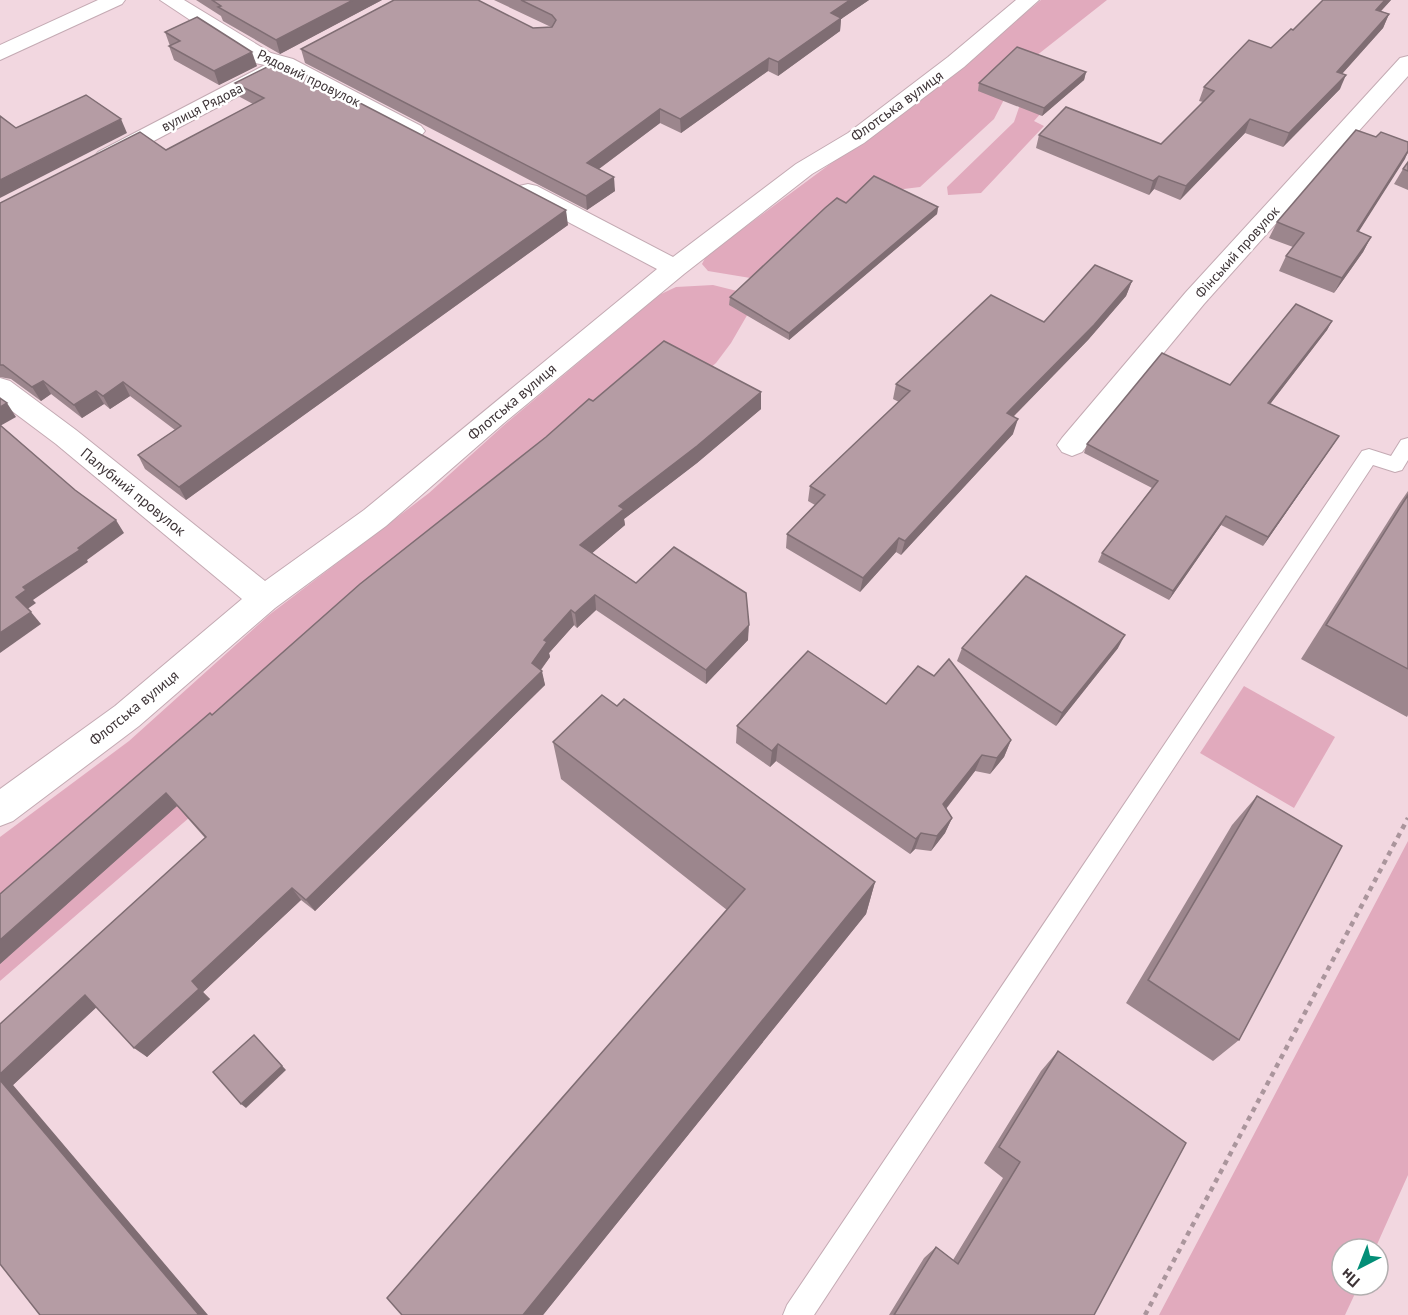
<svg xmlns="http://www.w3.org/2000/svg" width="1408" height="1315" font-family="'PT Sans',sans-serif">
	<style>
		.green { fill: #e1aabd }
		.lines { fill: none; stroke-linecap: round; stroke-linejoin: round }
		.lane-casing { stroke: #c4aab3; stroke-width: 2 }
		.street-casing { stroke: #c4aab3; stroke-width: 2 }
		.path { stroke: #aa959c; stroke-width: 4.5; stroke-dasharray: 5 5; stroke-linecap: butt }
		.lane { fill: #fff; fill-rule: evenodd }
		.street { fill: #fff; fill-rule: evenodd }
		.wall { fill: #9c868d }
		.shaded-wall { fill: #7f6d73 }
		.building { fill: #b59ca4; stroke: #7f6d73; stroke-width: 1.5 }
		.labels { text-anchor: middle; stroke-width: 5; stroke-linejoin: round; paint-order: stroke }
		.far-street-label { font-size: 14px; fill: #3e3437; stroke: #fff }
		.street-label { font-size: 15px; fill: #3e3437; stroke: #fff }
	</style>
	<rect width="100%" height="100%" fill="#f2d7e0"/>
	<!-- green -->
	<g class="green">
		<polygon points="1041,0 1107,0 1012,75 1012,84 994,119 920,187 871,193 768,281 708,271 702,264 706,256 957,70"/>
		<polygon points="1024,93 1049,104 1034,121 1044,126 981,193 948,195 947,187 1014,122"/>
		<polygon points="713,285 741,292 753,305 731,343 716,363 0,981 0,837 129,741 269,615 429,493 503,426 659,295 676,287"/>
		<polygon points="1244,686 1335,737 1294,808 1200,753"/>
		<polygon points="1408,841 1408,1175 1375,1249 1342,1249 1342,1285 1359,1285 1345,1315 1159,1315"/>
	</g>
	<g class="lines">
		<!-- lane casing -->
		<g class="lane-casing">
			<polygon id="lane" points="1408,438 1408,460 1402,470 1395,472 1373,465 814,1315 783,1315 787,1305 1362,451 1369,449 1391,456 1401,440"/>
		</g>
		<!-- street casing -->
		<g class="street-casing">
			<g id="street">
				<polygon points="98,0 125,0 122,4 0,60 0,45"/>
				<polygon points="160,0 184,0 271,53 293,59 421,126 425,131 421,136 405,136 284,72 114,162 98,162 94,157 98,152 265,65 255,63"/>
				<polygon points="1016,0 1039,0 964,67 864,143 812,174 684,274 504,423 386,526 275,608 139,726 13,821 0,826 0,789 115,706 242,599 56,444 0,402 0,378 10,381 76,430 265,581 364,510 657,269 519,196 516,191 519,186 528,184 537,186 673,257 796,164 848,133 948,57"/>
				<polygon points="1408,56 1408,76 1204,304 1082,452 1072,456 1062,452 1057,445 1062,438 1186,292 1400,58"/>
			</g>
		</g>
		<!-- path -->
		<polyline class="path" points="1145,1315 1408,818"/>
		<!-- lane -->
		<use href="#lane" class="lane"/>
		<!-- street -->
		<use href="#street" class="street"/>
	</g>
	<!-- wall -->
	<g class="wall">
		<polygon points="196,0 382,0 280,54 223,21 221,16"/>
		<polygon points="494,0 869,0 841,19 840,31 778,76 768,71 681,133 660,123 599,169 615,191 587,210 305,63 301,49 533,28 551,27"/>
		<polygon points="1323,0 1391,0 1381,11 1389,14 1383,28 1342,74 1340,89 1283,147 1245,133 1180,200 1154,189 1149,195 1036,148 1039,135 1161,144 1203,102 1199,101 1204,87 1271,48 1293,30"/>
		<polygon points="165,32 257,66 219,85 174,60 169,46 170,46"/>
		<polygon points="1086,72 1084,80 1042,116 978,91 979,83"/>
		<polygon points="235,83 568,225 186,500 145,469 138,455 175,430 130,396 110,409 104,404 82,418 51,394 41,401 11,379 0,377 0,203 166,150 253,104 240,97"/>
		<polygon points="1376,137 1408,142 1408,153 1358,232 1371,237 1363,252 1334,293 1279,271 1286,256 1293,247 1269,238 1277,222"/>
		<polygon points="1408,162 1408,190 1394,184 1403,169"/>
		<polygon points="846,203 938,207 937,214 789,340 729,305 730,297"/>
		<polygon points="1132,281 1126,296 1088,340 1013,417 1013,434 901,555 896,552 860,592 786,548 787,534 815,505 808,501 810,486 899,402 893,399 896,384 1044,322"/>
		<polygon points="1332,321 1327,330 1270,404 1339,436 1263,546 1221,525 1169,600 1098,562 1102,553 1152,488 1084,453 1087,444 1230,385"/>
		<polygon points="761,392 761,409 697,463 624,519 625,525 592,553 636,583 748,640 706,684 596,610 577,628 574,625 549,653 550,657 541,670 545,685 315,911 301,900 203,992 210,999 147,1057 96,1007 13,1085 40,1315 0,1024 205,838 177,806 0,964 0,894 212,715 593,401"/>
		<polygon points="1408,491 1408,715 1407,717 1301,659 1399,504"/>
		<polygon points="962,648 1118,648 1056,726 957,661"/>
		<polygon points="886,704 1011,740 1004,757 990,774 975,771 946,809 952,818 945,833 931,851 915,849 910,854 776,761 770,767 736,743 737,726"/>
		<polygon points="617,706 875,882 866,914 543,1315 402,1315 727,910 561,779 553,742"/>
		<polygon points="1257,796 1239,1040 1213,1061 1126,1003 1232,825"/>
		<polygon points="1058,1051 1094,1315 889,1315 924,1258 936,1247 953,1260 1003,1178 984,1163 1041,1071"/>
	</g>
	<!-- shaded-wall -->
	<g class="shaded-wall">
		<polygon points="353,0 382,0 280,54 276,40"/>
		<polygon points="850,0 869,0 841,19 840,31 778,76 778,62 831,13"/>
		<polygon points="1385,0 1391,0 1370,23 1376,10"/>
		<polygon points="1389,14 1383,28 1331,86 1337,72"/>
		<polygon points="252,52 257,66 219,85 214,71"/>
		<polygon points="769,58 768,71 681,133 680,119"/>
		<polygon points="1086,72 1084,80 1042,116 1044,108"/>
		<polygon points="1346,75 1340,89 1283,147 1289,133"/>
		<polygon points="660,109 660,123 588,177 587,163"/>
		<polygon points="121,119 127,133 0,198 0,180"/>
		<polygon points="1250,119 1245,133 1180,200 1186,186"/>
		<polygon points="1408,151 1405,159 1349,247 1357,231"/>
		<polygon points="1159,176 1154,189 1149,195 1153,181"/>
		<polygon points="614,177 615,191 587,210 586,196"/>
		<polygon points="938,207 937,214 789,340 789,333"/>
		<polygon points="566,210 568,225 186,500 179,487"/>
		<polygon points="1371,237 1363,252 1334,293 1342,278"/>
		<polygon points="1132,281 1126,296 1088,340 1002,428 1007,413"/>
		<polygon points="1332,321 1327,330 1264,412 1268,403"/>
		<polygon points="43,381 51,394 41,401 32,387"/>
		<polygon points="123,382 130,396 110,409 103,396"/>
		<polygon points="96,391 104,404 82,418 74,405"/>
		<polygon points="761,392 761,409 697,463 624,519 625,525 583,561 580,545 619,506"/>
		<polygon points="7,403 16,417 0,426 0,407"/>
		<polygon points="1018,419 1013,434 901,555 905,541"/>
		<polygon points="1339,436 1333,445 1263,546 1268,537"/>
		<polygon points="1226,516 1221,525 1169,600 1173,591"/>
		<polygon points="116,520 124,533 87,560 88,562 33,600 36,603 26,610 16,597 23,587"/>
		<polygon points="899,538 896,552 860,592 863,578"/>
		<polygon points="595,595 596,610 577,628 575,613"/>
		<polygon points="571,610 574,625 549,653 550,657 536,676 542,671 545,685 315,911 306,900 532,663 544,640"/>
		<polygon points="31,612 41,624 0,653 0,633"/>
		<polygon points="749,625 748,640 706,684 706,670"/>
		<polygon points="1125,635 1118,648 1056,726 1062,713"/>
		<polygon points="1011,740 1004,757 990,774 997,758"/>
		<polygon points="778,744 776,761 770,767 772,751"/>
		<polygon points="982,755 975,771 937,820 943,804"/>
		<polygon points="166,793 177,806 0,964 0,940"/>
		<polygon points="952,818 945,833 931,851 937,836"/>
		<polygon points="921,833 915,849 910,854 916,839"/>
		<polygon points="875,882 866,914 543,1315 523,1315"/>
		<polygon points="292,888 301,900 203,992 210,999 147,1057 134,1048 192,981"/>
		<polygon points="85,995 99,1005 13,1085 208,1315 199,1315 0,1080 0,1074"/>
		<polygon points="254,1035 286,1070 246,1108 241,1104"/>
	</g>
	<!-- building -->
	<g class="building">
		<polygon points="212,0 353,0 276,40 218,7 221,6"/>
		<polygon points="394,0 478,0 533,28 552,27 556,20 552,15 521,0 850,0 831,13 841,18 778,62 769,58 680,119 660,109 587,163 614,177 586,196 301,49"/>
		<polygon points="1323,0 1385,0 1376,10 1389,14 1337,72 1346,75 1289,133 1250,119 1186,186 1159,176 1153,181 1039,135 1066,107 1161,144 1214,91 1204,87 1249,40 1271,48 1291,29 1293,30"/>
		<polygon points="197,17 252,52 214,71 169,46 180,41 165,32"/>
		<polygon points="1017,47 1086,72 1044,108 979,83"/>
		<polygon points="279,61 566,210 179,487 138,455 181,426 123,382 103,396 96,391 74,405 43,381 32,387 3,365 0,365 0,203 140,132 166,150 264,98 235,83"/>
		<polygon points="86,95 121,119 0,180 0,116 16,128"/>
		<polygon points="1356,130 1376,137 1381,132 1408,142 1408,151 1357,231 1371,237 1342,278 1286,256 1304,233 1277,222"/>
		<polygon points="1408,162 1408,171 1403,169"/>
		<polygon points="874,176 938,207 789,333 730,297 825,208 837,198 846,203"/>
		<polygon points="1095,265 1132,281 1094,325 1007,413 1018,419 905,541 899,538 863,578 787,534 825,495 810,486 910,391 896,384 991,295 1044,322"/>
		<polygon points="1296,304 1332,321 1268,403 1339,436 1268,537 1226,516 1173,591 1102,553 1158,481 1087,444 1162,353 1230,385"/>
		<polygon points="664,341 761,392 697,446 619,506 624,509 580,545 636,583 674,547 746,593 749,625 706,670 595,595 575,613 571,610 544,640 547,642 532,663 542,671 306,900 292,888 192,981 199,989 134,1048 85,995 0,1074 0,1024 206,837 166,793 0,940 0,894 210,713 212,715 360,584 546,437 589,399 593,401"/>
		<polygon points="0,398 7,403 0,407"/>
		<polygon points="0,425 75,490 116,520 78,548 80,550 23,587 26,590 16,597 31,612 0,633"/>
		<polygon points="1408,495 1408,669 1326,625"/>
		<polygon points="1026,576 1125,635 1062,713 962,648"/>
		<polygon points="808,651 886,704 918,666 934,676 949,659 1011,740 997,758 982,755 943,804 952,818 937,836 921,833 916,839 778,744 772,751 737,726"/>
		<polygon points="602,695 617,706 624,699 875,882 523,1315 402,1315 387,1298 745,889 553,742"/>
		<polygon points="1257,796 1342,846 1239,1040 1148,980"/>
		<polygon points="254,1035 282,1066 241,1104 213,1072"/>
		<polygon points="1058,1051 1186,1143 1094,1315 894,1315 936,1247 958,1264 1020,1162 999,1147"/>
		<polygon points="0,1080 199,1315 40,1315 0,1264"/>
	</g>
	<g class="labels">
		<!-- far-street labels -->
		<g class="far-street-label">
			<text transform="translate(309 78) rotate(26)" y="5">Рядовий провулок</text>
			<text transform="translate(202 107) rotate(-27)" y="5">вулиця Рядова</text>
			<text transform="translate(1237 252) rotate(-48)" y="5">Фінський провулок</text>
		</g>
		<!-- street labels -->
		<g class="street-label">
			<text transform="translate(897 106) rotate(-36)" y="5">Флотська вулиця</text>
			<text transform="translate(512 402) rotate(-40)" y="5">Флотська вулиця</text>
			<text transform="translate(133 492) rotate(39)" y="5">Палубний провулок</text>
			<text transform="translate(134 708) rotate(-39)" y="5">Флотська вулиця</text>
		</g>
	</g>
	<!-- north arrow -->
	<g transform="translate(1360 1267) rotate(222)"><circle r="28" fill="#ffffff" stroke="#b2aeaf" stroke-width="1.5"/>
	<path d="M0-4.5L10 22L0 15L-10 22Z" fill="#038e77"/>
	<text y="-9" font-size="16" font-weight="bold" text-anchor="middle" fill="#3e3437">Пн</text>
	</g>
</svg>
